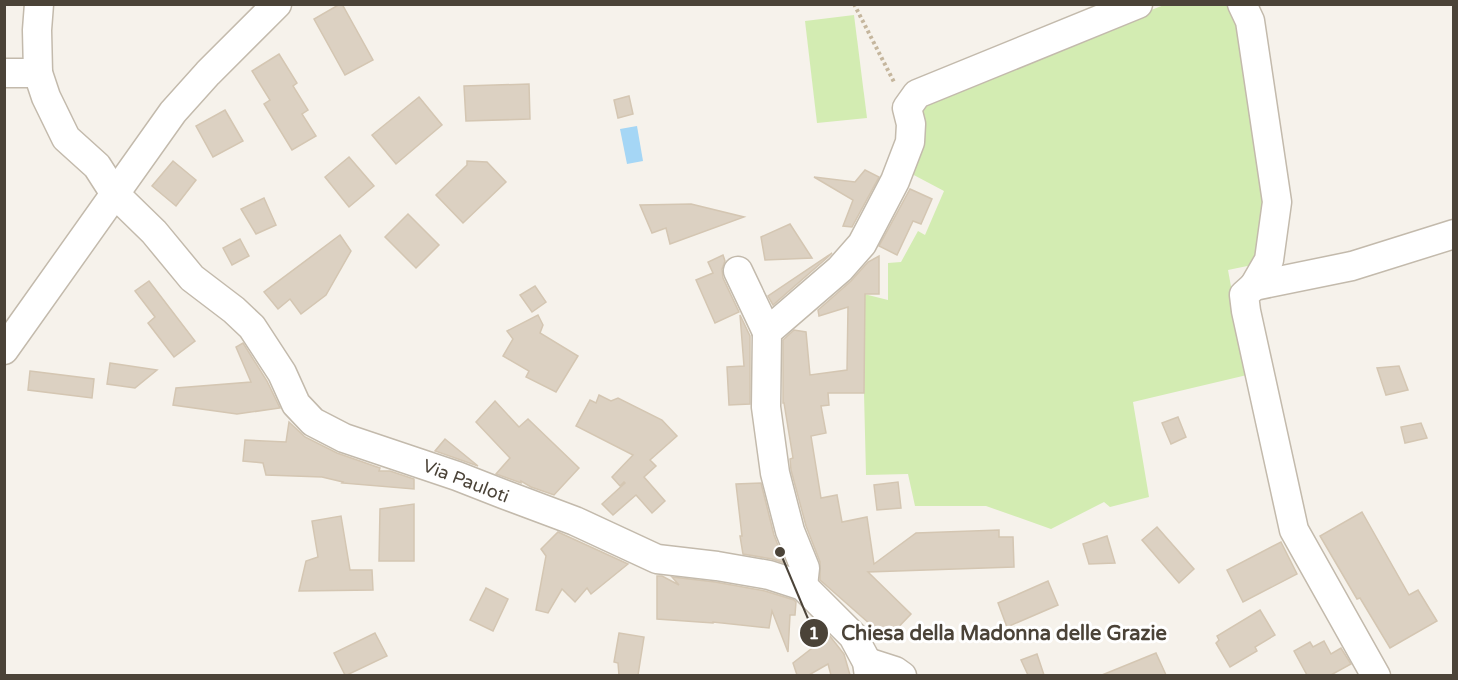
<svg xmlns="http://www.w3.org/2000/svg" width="1458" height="680" font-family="'Varela Round',sans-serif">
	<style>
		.green { fill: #d3ecb2 }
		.water { fill: #a5d6f5 }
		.building { fill: #dcd1c2; stroke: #d4c6b2; stroke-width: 1.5 }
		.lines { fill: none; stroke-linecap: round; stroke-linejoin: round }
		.minor-casing { stroke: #c3baac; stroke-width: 31 }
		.path { stroke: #c5b69d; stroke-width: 4; stroke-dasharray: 3 3; stroke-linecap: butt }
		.minor { stroke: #fff; stroke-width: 28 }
		.labels { text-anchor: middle; stroke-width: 6; stroke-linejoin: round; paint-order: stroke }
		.street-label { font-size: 18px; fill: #4b4338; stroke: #fff }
		.leader { fill: none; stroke: #4b4338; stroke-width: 2 }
		.callout-dot { fill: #4b4338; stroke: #fff; stroke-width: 2 }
		.mark-label { font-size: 18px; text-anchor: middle; font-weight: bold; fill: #fff }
		.callout-label { font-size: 20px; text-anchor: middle; font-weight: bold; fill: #4b4338; stroke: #fff; stroke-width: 6; stroke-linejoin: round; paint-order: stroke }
	</style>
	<rect width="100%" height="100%" fill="#f6f2eb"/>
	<!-- green -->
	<g class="green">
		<polygon points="1164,5 1232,5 1241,18 1269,201 1257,264 1228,270 1247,375 1133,402 1149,497 1110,507 1104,502 1051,529 986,506 915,506 908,474 866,475 864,393 864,294 888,300 888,263 901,262 918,231 925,235 944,191 910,173 922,112 937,94"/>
		<polygon points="854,15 867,118 817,123 805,21"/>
	</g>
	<!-- water -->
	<polygon class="water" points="637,126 643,161 627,164 620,129"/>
	<!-- building -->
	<g class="building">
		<polygon points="340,4 342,4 373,60 345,75 314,19"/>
		<polygon points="279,54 297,83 293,86 308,110 302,114 316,136 292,150 264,104 270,100 252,71"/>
		<polygon points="529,84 530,119 466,121 464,86"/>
		<polygon points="629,96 633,114 618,118 614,100"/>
		<polygon points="419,97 442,125 396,164 372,135"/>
		<polygon points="225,110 243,141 213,157 196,126"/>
		<polygon points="349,157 374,186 349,207 325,177"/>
		<polygon points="173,161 196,180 176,206 152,186"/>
		<polygon points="467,161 487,162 506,182 463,223 436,195 467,165"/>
		<polygon points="865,170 879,177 852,227 843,226 853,200 814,177 855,182"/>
		<polygon points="910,189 932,199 921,224 913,221 897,255 879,246"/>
		<polygon points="264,198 276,225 256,234 241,209"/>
		<polygon points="691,204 744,217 670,244 666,228 652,233 640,205"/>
		<polygon points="408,214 439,245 416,268 385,237"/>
		<polygon points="790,224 812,258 765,260 761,237"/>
		<polygon points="340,235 351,251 326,295 301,314 290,299 278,309 264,292"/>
		<polygon points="240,239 249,256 232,265 223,248"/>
		<polygon points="832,253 828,257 773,305 768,296"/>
		<polygon points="723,255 725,261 722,269 723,278 739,312 715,323 696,280 713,273 708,262"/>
		<polygon points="879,256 879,294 865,294 864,393 828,393 829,405 821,406 826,433 811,436 821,498 837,495 842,522 867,517 874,564 916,533 999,530 999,537 1013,537 1014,567 868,572 911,614 887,639 820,580 820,562 806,526 791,470 790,459 793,458 784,403 783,403 783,340 794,330 806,332 810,375 847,370 848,307 819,316 818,310 851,281 868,262"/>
		<polygon points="149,281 195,341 174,357 148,323 155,317 135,291"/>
		<polygon points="535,286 546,302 532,312 520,295"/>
		<polygon points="538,315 543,325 540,333 578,356 556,392 526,377 529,371 503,356 513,339 507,331"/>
		<polygon points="740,315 750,336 750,404 729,405 727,367 744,366"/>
		<polygon points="243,343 267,381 280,408 237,414 173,405 176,388 251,382 236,347"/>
		<polygon points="110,363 157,370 135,388 107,384"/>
		<polygon points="1399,366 1408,390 1386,395 1377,368"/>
		<polygon points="30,371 94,379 92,398 28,390"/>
		<polygon points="599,395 611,401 618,398 662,420 677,436 650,460 656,466 644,477 665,501 652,513 636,495 613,515 602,504 625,483 624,482 620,486 612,477 633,455 576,426 590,400 596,403"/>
		<polygon points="495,401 519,427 528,419 579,468 554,495 531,487 521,481 521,483 496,474 510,458 476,422"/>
		<polygon points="1178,417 1186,437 1171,444 1162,423"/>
		<polygon points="289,422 305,437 337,453 380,468 379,471 390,471 414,479 414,489 342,483 343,482 322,477 266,475 263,463 243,461 245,440 286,442"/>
		<polygon points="1421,423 1427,438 1405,443 1401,427"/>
		<polygon points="445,439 478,466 435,451"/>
		<polygon points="898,482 901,508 877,510 874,485"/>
		<polygon points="761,483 774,535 785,563 772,559 743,554 740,536 742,536 736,484"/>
		<polygon points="414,504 414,561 379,561 380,509"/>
		<polygon points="1362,512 1409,595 1418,590 1437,621 1390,648 1360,598 1357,599 1320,536"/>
		<polygon points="341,516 350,570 372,570 373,590 299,591 306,561 318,557 312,521"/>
		<polygon points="1157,527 1194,569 1179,583 1142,540"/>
		<polygon points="558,532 628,564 591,594 587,588 575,602 562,589 548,613 536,610 546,556 541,549"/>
		<polygon points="1107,536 1115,563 1089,564 1083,544"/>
		<polygon points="1281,542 1297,574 1243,602 1227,570"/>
		<polygon points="657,576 662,576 679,585 672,577 715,582 765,591 794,600 796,602 795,615 790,615 788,652 772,611 769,628 713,622 713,623 657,619"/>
		<polygon points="1048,581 1058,605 1007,627 998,603"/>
		<polygon points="486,588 508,599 493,631 470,620"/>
		<polygon points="1260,610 1275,635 1255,647 1257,651 1230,667 1216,643 1219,640 1217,636"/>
		<polygon points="375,633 387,656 347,675 345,675 334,653"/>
		<polygon points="619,633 644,637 638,675 619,675 618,663 614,662"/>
		<polygon points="829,635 844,654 850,675 831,675 828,664 809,675 797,675 793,663"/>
		<polygon points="1324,641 1331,654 1341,648 1351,664 1331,675 1307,675 1294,651 1310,642 1313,647"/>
		<polygon points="1156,653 1166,675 1102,675"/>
		<polygon points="1037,654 1044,675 1028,675 1021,660"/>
	</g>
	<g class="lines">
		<!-- minor casing -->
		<g class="minor-casing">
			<g id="minor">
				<polyline points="39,4 37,30 38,73 46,97 66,138 97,166 115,194 154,232 192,278 234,310 252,327 282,373 296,404 313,422 344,438 457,476 503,494 575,521 657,559 717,566 769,575 803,586 853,636 867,662 869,676"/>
				<polyline points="1242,4 1250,21 1277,202 1269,260 1254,286"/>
				<polyline points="4,73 38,73"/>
				<polyline points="738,271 767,332"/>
				<polyline points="4,350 173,112 208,73 277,4"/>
				<polyline points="803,586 805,568 790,531 775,473 766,407 767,332 840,269 862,244 895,181 910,142 911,124 907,108 917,94 1138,4"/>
				<polyline points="867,662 895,671 902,676"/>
				<polyline points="1376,676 1294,530 1246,311 1244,295 1254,286 1352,266 1454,234"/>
			</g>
		</g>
		<!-- path -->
		<polyline class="path" points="854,4 895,84"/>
		<!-- minor -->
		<use href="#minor" class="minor"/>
	</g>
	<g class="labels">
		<!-- street labels -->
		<g class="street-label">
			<text transform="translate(466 481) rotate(21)" y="6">Via Pauloti</text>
		</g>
	</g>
	<!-- callouts -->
	<path class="leader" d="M780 552L814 633"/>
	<g class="callout-dot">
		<circle cx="780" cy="552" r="6"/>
		<circle cx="814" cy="633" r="15"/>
	</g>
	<g class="mark-label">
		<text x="814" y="639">1</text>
	</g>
	<g class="callout-label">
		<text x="1004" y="640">Chiesa della Madonna delle Grazie</text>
	</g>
	<!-- border -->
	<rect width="1458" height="680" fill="none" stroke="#4b4338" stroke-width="12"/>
</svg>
